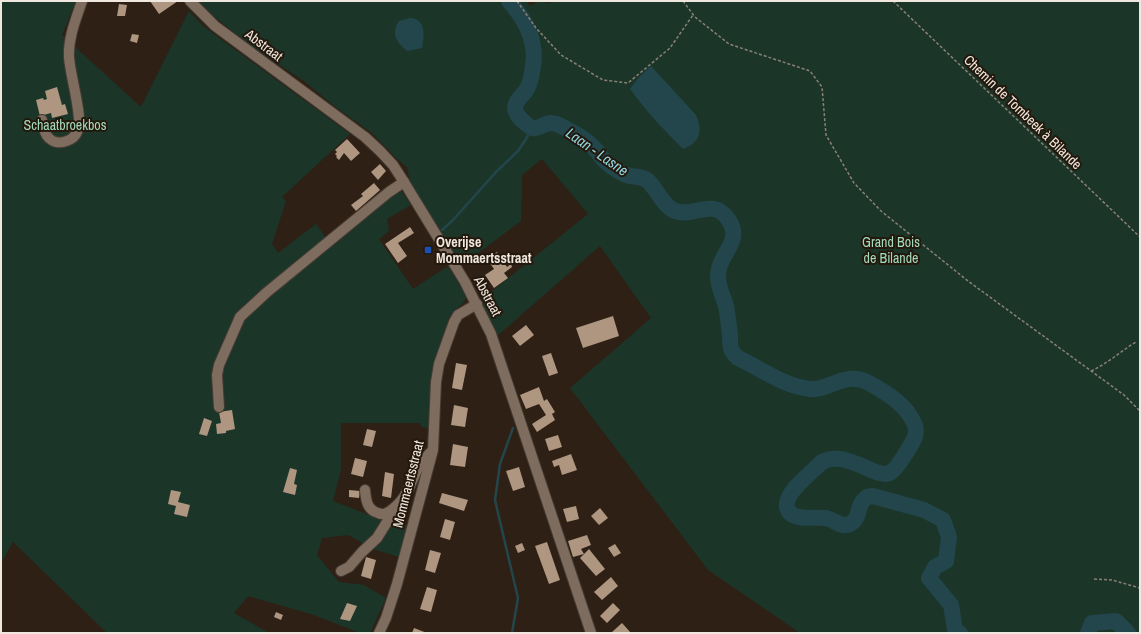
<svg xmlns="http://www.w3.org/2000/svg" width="1141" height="634" font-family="'Archivo Narrow',sans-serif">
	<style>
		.green { fill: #1b3629 }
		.water { fill: #23464c }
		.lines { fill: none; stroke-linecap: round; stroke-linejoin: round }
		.stream { stroke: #23464c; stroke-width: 2.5 }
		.river { stroke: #23464c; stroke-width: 16 }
		.building { fill: #ae9681 }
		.minor-casing { stroke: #463b32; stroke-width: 12 }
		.path { stroke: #8b8075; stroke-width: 1.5; stroke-dasharray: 3 2; stroke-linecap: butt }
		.minor { stroke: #7e6d5f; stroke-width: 10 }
		.transit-dot { fill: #1a4fb4; stroke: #24170b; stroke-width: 1.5 }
		.labels { text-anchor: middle; stroke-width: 4; stroke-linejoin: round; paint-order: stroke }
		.street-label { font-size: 14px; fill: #f0e7de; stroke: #24170b }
		.park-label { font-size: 14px; fill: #a1dabd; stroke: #24170b }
		.poi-label { font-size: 14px; font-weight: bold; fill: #f0e7de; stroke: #24170b; text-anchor: start }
		.water-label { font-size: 15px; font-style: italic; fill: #8ed5df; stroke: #24170b }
	</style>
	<rect width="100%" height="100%" fill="#2e2014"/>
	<!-- green -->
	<g class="green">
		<path d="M 1,1 L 76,1 L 62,35 L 141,107 L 189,11 L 203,26 L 350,134 L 282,197 L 286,201 L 272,244 L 278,253 L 316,224 L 326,238 L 396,183 L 411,205 L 387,219 L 389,231 L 379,239 L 413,289 L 448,266 L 467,297 C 463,306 453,309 449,318 L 432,371 L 429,428 L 421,427 L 420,423 L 341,423 L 341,470 L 333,501 L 374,517 L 400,519 L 408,527 L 399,557 L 373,549 L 348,535 L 322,538 L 317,555 L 339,582 L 364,585 L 386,598 L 370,633 L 360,633 L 311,614 L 248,596 L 234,613 L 269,633 L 107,633 L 13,542 L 1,563 Z"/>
		<polygon points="197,1 526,1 530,6 536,3 535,1 549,3 556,1 1140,1 1140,633 800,633 708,570 570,388 651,318 600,246 497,336 481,300 588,214 542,159 522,175 521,221 460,267 411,188 407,167 398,160 372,133 338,109 304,81 252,47 196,2"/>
	</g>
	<!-- water -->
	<g class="water">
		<path d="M 410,18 C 427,19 424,36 422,48 L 407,51 C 397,42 390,34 399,21 Z"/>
		<path d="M 651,66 L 696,115 C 703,132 700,142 683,149 C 664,130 646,111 630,89 L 640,76 Z"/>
	</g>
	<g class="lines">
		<!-- stream -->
		<g class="stream">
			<polyline points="442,230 453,220 496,172 518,151 533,128"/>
			<polyline points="512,633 518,598 495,500 500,464 513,428"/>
		</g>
		<!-- river -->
		<g class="river">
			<path d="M 509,1 C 526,20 537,41 533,66 C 532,74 531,82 527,89 C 523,96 516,99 515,107 C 515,113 519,118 524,122 C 538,135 538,124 551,123 C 558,123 564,128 570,131 C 578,135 586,140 592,146 C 597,150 600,156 604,160 C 609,165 618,171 624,174 C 632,178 643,175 649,182 C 658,191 663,206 675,211 C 694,218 713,197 728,219 C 744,241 719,253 718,274 C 717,285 723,296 726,306 C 728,316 729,326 730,336 C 730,341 730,347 732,351 C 733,353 736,356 738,358 C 762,369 783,386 810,389 C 829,391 845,370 869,383 C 887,393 907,405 915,425 C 916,428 916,434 915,437 C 912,444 897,469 891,472 C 887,475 884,474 879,473 C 861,467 840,452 822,462 C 812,472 784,493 787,507 C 791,523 814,516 826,518 C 836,520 843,531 854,521 C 859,516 858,509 861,504 C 862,501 865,499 867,497 L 873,496 L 924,510 L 943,520 L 949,537 L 946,561 L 935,567 L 929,578 L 951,605 L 955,630 L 960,633"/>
			<polyline points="1088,633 1092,623 1116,621 1128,633"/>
		</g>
	</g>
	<!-- building -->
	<g class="building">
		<polygon points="150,1 178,1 159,14"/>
		<polygon points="119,4 127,5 125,16 117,16"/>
		<polygon points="132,34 139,35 137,43 130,41"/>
		<polygon points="57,87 62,105 65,104 68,114 52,118 51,113 40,116 36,100 43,98 44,100 47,99 45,91"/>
		<polygon points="347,139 360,153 351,161 344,153 339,160 336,157 337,156 335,154 337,152 335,150"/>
		<polygon points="380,164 386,171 378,180 371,172"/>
		<polygon points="374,183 380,190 356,211 351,205 363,196 361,194"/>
		<polygon points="410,227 414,233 398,243 407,256 398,263 385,244"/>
		<polygon points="497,252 507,267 511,264 512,267 504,273 508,278 494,288 485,275 494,269 487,259"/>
		<polygon points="613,316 619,336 583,348 576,328"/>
		<polygon points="526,325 534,335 520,346 512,336"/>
		<polygon points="551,353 558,373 549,376 542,356"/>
		<polygon points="456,363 467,365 462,390 452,388"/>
		<polygon points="539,387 544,401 547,399 555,412 552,414 555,420 537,432 532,424 546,415 539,404 526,409 520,395"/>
		<polygon points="454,405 468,408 465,427 451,425"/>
		<polygon points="232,410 235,429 226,431 226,433 217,434 216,424 221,423 219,412"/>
		<polygon points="204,418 212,421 207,436 199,434"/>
		<polygon points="367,429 376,431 372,447 363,445"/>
		<polygon points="558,435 562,447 549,451 545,439"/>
		<polygon points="453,444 468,447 465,467 450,465"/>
		<polygon points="571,454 577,470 562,475 559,465 554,467 552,461"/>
		<polygon points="355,458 367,461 363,477 351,474"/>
		<polygon points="519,467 525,487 513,491 506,471"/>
		<polygon points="290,468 297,470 294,484 297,485 295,495 283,492"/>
		<polygon points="385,472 394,474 391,498 382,496"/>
		<polygon points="171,490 181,492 178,502 190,505 187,517 174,514 176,506 168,504"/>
		<polygon points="349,490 360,491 359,498 349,497"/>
		<polygon points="442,493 468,500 464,511 439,503"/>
		<polygon points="576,506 579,519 567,522 563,509"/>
		<polygon points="600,508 608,518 599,525 591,516"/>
		<polygon points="445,519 455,522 450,540 440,537"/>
		<polygon points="587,535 591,545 581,549 584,554 589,549 605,569 596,576 580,558 584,554 573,557 568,541"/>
		<polygon points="547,542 560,580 549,584 535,546"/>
		<polygon points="522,543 525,550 518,553 515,546"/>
		<polygon points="615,544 621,553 614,557 608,548"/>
		<polygon points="430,550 441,553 435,573 425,570"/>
		<polygon points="366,557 376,560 371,579 361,576"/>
		<polygon points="611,577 618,586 602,600 594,592"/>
		<polygon points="427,587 437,590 431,612 420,609"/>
		<polygon points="347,603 357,606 350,621 340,619"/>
		<polygon points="613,603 620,610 607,623 600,616"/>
		<polygon points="276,612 283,615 281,620 274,617"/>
		<polygon points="622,623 631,633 613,633 612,632"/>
		<polygon points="414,628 427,633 412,633"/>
	</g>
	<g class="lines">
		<!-- minor casing -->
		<g class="minor-casing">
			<g id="minor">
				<polyline points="190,1 215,26 365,137 380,151 393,165 404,182 465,282 491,334 591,633"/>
				<path d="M 42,120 C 43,125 44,133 48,137 C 56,147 74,142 78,130 C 83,117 70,75 69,57 C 68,38 76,19 82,1"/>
				<polyline points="219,407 217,375 219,365 240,317 266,293 389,192 404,182"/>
				<path d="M 365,490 C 366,500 367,510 378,513 C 383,515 386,514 390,511 C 406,500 409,487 417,470 C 421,464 425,457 431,452"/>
				<polyline points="341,571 349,567 362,552 377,538 395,509"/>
				<polyline points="379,633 386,618 397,584 433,450 436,382 439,364 454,322 458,315 477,304"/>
			</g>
		</g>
		<!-- path -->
		<g class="path">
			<polyline points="517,1 536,28 561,55 603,80 628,83 670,48 693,15"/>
			<polyline points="683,1 695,17 729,44 810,71 822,87 826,135 854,183 881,211 968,281 1124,395 1140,411"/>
			<polyline points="893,1 1140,237"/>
			<path d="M 1091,371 C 1107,364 1121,351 1136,342"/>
			<polyline points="1094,579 1112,580 1140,588"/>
		</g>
		<!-- minor -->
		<use href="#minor" class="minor"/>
	</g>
	<!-- markers -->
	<rect class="transit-dot" x="424" y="246" width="8" height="8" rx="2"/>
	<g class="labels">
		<!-- street labels -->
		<g class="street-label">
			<text transform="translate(264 45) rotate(37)" y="5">Abstraat</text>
			<text transform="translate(1023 112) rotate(44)" y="5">Chemin de Tombeek à Bilande</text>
			<text transform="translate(488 296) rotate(62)" y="5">Abstraat</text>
			<text transform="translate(408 484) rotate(-76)" y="5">Mommaertsstraat</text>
		</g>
		<!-- park labels -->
		<g class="park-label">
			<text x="65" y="130">Schaatbroekbos</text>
			<text x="891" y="247">Grand Bois<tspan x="891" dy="16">de Bilande</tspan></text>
		</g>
		<!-- poi labels -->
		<g class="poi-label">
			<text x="436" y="247">Overijse<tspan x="436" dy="16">Mommaertsstraat</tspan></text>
		</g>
		<!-- water labels -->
		<g class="water-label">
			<text transform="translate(597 152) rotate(35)" y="5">Laan - Lasne</text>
		</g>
	</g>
	<!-- border -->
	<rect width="1141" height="634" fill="none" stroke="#f0e7de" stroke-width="4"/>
</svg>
